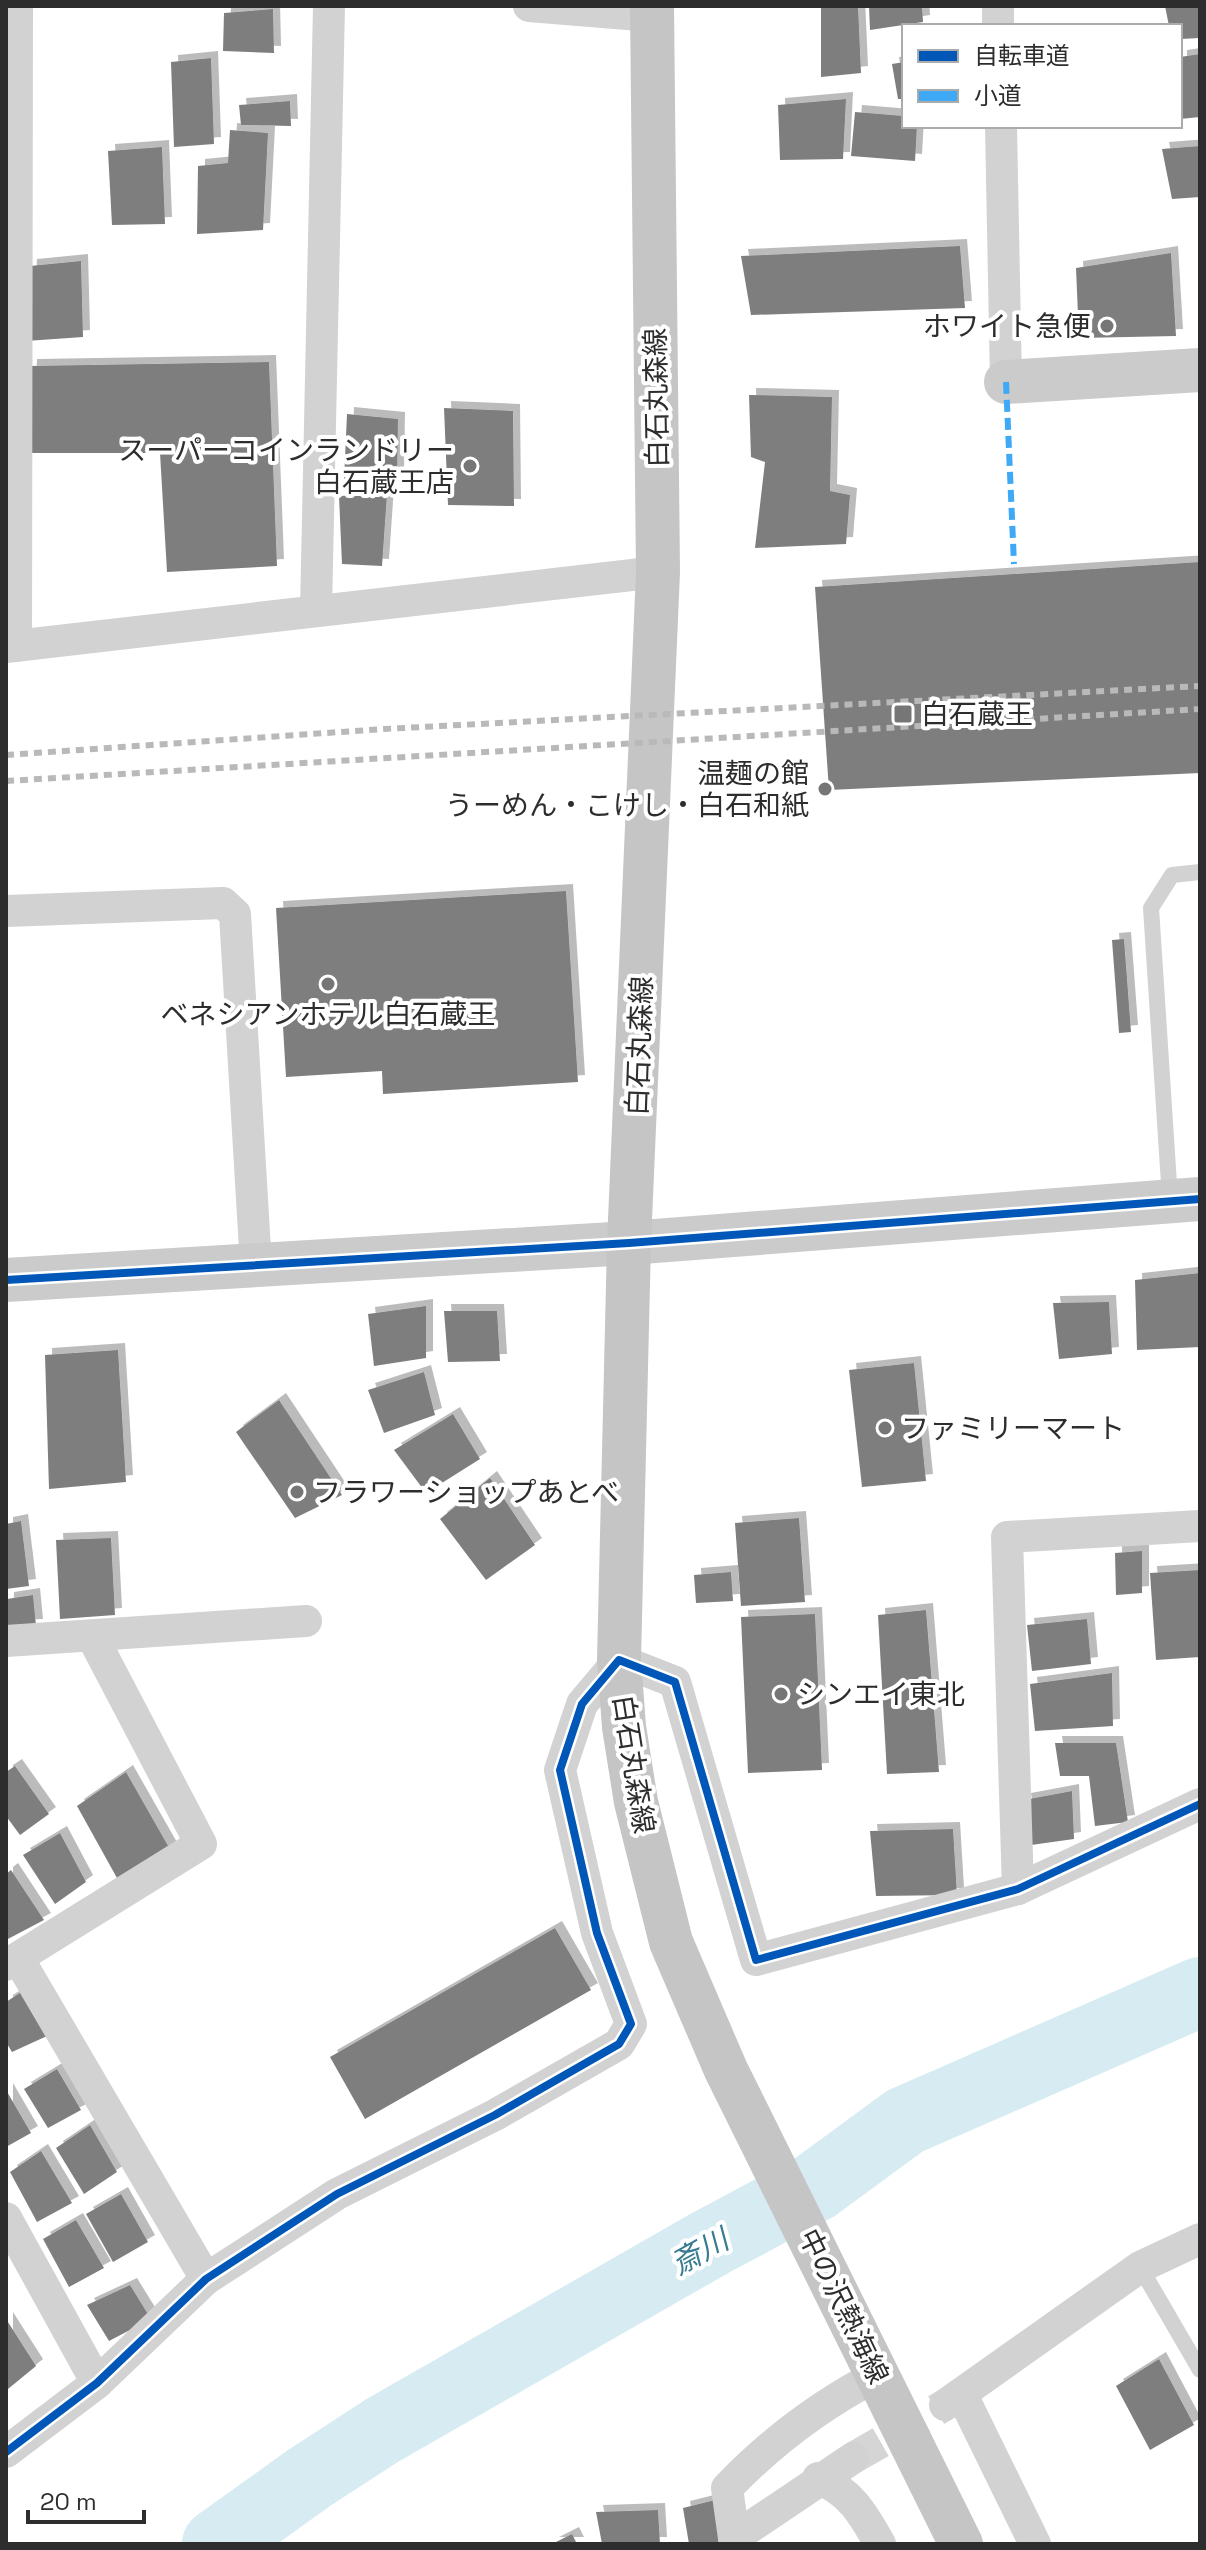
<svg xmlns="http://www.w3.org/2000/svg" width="1206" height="2550" font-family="'Space Grotesk','Noto Sans JP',sans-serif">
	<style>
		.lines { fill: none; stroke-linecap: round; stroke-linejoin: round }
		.river { stroke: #d7ebf2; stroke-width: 70 }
		.building { fill: #7e7e7e; filter: url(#shadow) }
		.street-tunnel { stroke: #d5d5d5; stroke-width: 32; stroke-dasharray: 32 16; stroke-linecap: butt }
		.lane { stroke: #d2d2d2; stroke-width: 16 }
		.street { stroke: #d2d2d2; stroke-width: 32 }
		.secondary { stroke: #cbcbcb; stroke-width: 44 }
		.primary { stroke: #c5c5c5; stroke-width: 44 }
		.rail { stroke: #b9b9b9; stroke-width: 6; stroke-dasharray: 8 6; stroke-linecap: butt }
		.quiet { stroke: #3fa9f5; stroke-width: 6; stroke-dasharray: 12 6; stroke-linecap: butt }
		.cycleway-casing { stroke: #fff; stroke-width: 13 }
		.cycleway { stroke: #0057b8; stroke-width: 8 }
		.poi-dot { fill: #767676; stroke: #fff; stroke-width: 3 }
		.labels { text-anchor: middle; stroke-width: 8; stroke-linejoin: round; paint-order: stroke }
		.poi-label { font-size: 28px; fill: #2d2d2d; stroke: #fff; text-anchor: start }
		.street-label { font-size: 28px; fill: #2d2d2d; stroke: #fff }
		.water-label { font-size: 30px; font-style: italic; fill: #397c92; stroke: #fff }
	</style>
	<defs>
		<filter id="shadow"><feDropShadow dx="7" dy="-7" stdDeviation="0" flood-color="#0004"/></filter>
	</defs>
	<rect width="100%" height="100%" fill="#fff"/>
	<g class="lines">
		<!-- river -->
		<polyline class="river" points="217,2544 309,2478 383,2430 712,2242 815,2187 905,2121 1200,1992"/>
	</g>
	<!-- building -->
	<g class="building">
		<polygon points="821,6 858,6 861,73 821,77"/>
		<polygon points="869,6 922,6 923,22 870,30"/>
		<polygon points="1165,6 1200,6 1200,38 1180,39 1180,26 1169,26"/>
		<polygon points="273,9 274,53 223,51 224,13"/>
		<polygon points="1200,54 1200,117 1180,119 1180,57"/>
		<polygon points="211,58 214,144 174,147 171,62"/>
		<polygon points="904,62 904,99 898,99 892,64"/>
		<polygon points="846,99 843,159 780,160 778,105"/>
		<polygon points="290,101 291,126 241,125 239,105"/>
		<polygon points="855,112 904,116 904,126 917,126 915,161 851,156"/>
		<polygon points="230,130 268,133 263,230 197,234 198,166 228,163"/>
		<polygon points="1200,146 1200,197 1172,199 1162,149"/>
		<polygon points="162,147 165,224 112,225 108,151"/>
		<polygon points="960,246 965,308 751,315 741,256"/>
		<polygon points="1171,253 1176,336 1079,338 1076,268"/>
		<polygon points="81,261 83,337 26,341 30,266"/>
		<polygon points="269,362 277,566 167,572 160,453 26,453 30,366"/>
		<polygon points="749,395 832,397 830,491 850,495 846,544 755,548 765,462 751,457"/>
		<polygon points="444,408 513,411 514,506 448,505"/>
		<polygon points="347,414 398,419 397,482 344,481"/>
		<polygon points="387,494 382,566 342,564 339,496"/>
		<polygon points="1200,562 1200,773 829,790 815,587"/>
		<polygon points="566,891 578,1082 383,1094 382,1071 286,1077 276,908"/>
		<polygon points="1124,939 1131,1032 1119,1033 1112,940"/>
		<polygon points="1200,1273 1200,1347 1137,1350 1135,1280"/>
		<polygon points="1109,1302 1112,1354 1059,1359 1053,1303"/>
		<polygon points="426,1306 426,1358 374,1366 368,1314"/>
		<polygon points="444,1311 497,1311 500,1361 448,1362"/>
		<polygon points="118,1350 126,1482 49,1489 45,1355"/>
		<polygon points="914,1363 926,1481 862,1487 849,1370"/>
		<polygon points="424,1372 435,1415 384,1433 368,1390"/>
		<polygon points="279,1400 342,1495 295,1518 236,1432"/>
		<polygon points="453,1414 480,1459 426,1493 394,1450"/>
		<polygon points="490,1478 535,1545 486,1580 440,1519"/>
		<polygon points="799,1518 805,1602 741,1606 735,1523"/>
		<polygon points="21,1521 29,1586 6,1589 6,1524"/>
		<polygon points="111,1538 115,1615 60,1619 56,1540"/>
		<polygon points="1142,1551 1142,1593 1116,1595 1115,1553"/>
		<polygon points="1200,1570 1200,1657 1156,1660 1150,1573"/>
		<polygon points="731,1572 733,1601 696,1603 694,1575"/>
		<polygon points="33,1595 36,1626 6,1627 7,1599"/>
		<polygon points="926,1610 939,1772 887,1774 878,1615"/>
		<polygon points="815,1614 822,1770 748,1773 741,1617"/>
		<polygon points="1087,1619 1091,1664 1032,1671 1027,1625"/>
		<polygon points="1112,1673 1113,1726 1035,1731 1030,1684"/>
		<polygon points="1055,1743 1116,1743 1128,1822 1095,1826 1089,1776 1060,1776"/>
		<polygon points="15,1766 49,1814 20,1835 6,1816 6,1772"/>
		<polygon points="126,1772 171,1851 117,1878 77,1806"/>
		<polygon points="1072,1791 1074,1839 1031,1845 1024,1800"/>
		<polygon points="953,1829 957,1895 876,1896 870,1831"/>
		<polygon points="60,1833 86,1882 55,1904 23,1855"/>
		<polygon points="11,1870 44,1920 6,1940 6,1874"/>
		<polygon points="555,1928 591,1990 365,2119 330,2057"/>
		<polygon points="23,1991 47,2036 12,2052 6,2042 6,2002"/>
		<polygon points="57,2069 81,2110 48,2128 24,2089"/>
		<polygon points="6,2090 31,2133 6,2147"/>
		<polygon points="90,2125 117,2172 84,2194 56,2148"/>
		<polygon points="41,2151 72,2203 37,2222 10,2172"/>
		<polygon points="121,2194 148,2242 113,2262 86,2214"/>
		<polygon points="76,2220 104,2268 69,2287 43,2239"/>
		<polygon points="130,2285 151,2319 109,2341 87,2305"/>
		<polygon points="6,2319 36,2366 8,2389 6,2385"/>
		<polygon points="1159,2359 1194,2425 1150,2450 1116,2386"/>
		<polygon points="715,2500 721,2544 689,2544 683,2508"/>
		<polygon points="658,2510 660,2544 602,2544 596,2512"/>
		<polygon points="572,2534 577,2544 552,2544"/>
	</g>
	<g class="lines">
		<!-- street-tunnel -->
		<polyline class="street-tunnel" points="853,2458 945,2405"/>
		<!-- lane -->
		<g class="lane">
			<polyline points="1170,1199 1151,908 1172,875 1200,872"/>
			<polyline points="1140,2267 1200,2370"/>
		</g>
		<!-- street -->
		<g class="street">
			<polyline points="529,6 652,16"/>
			<polyline points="998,6 998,26"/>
			<polyline points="1001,126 1006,382"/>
			<polyline points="316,610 329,6"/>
			<polyline points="16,646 17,6"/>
			<polyline points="6,647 658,572"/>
			<polyline points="6,911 223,903 235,914 256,1266"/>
			<polyline points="6,1641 306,1621"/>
			<polyline points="1018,1889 1007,1537 1200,1526"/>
			<polyline points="18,1958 206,2279"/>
			<polyline points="6,1965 201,1844 92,1636"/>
			<polyline points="6,2218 97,2383"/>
			<polyline points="962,2395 1035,2544"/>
			<polyline points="945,2405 1140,2267 1200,2239"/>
			<polyline points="6,2452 97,2383 206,2279 337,2194 495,2115 619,2044 631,2024 597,1933 560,1770 582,1704 619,1660 675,1682 756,1960 1018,1889 1200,1804"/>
			<path d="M 818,2478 C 851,2492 863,2514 880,2544"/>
			<path d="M 734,2538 L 727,2488 C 772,2441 820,2405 878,2375"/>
			<polyline points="735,2544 734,2538 853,2458"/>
		</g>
		<!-- secondary -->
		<g class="secondary">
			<polyline points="1006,382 1200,370"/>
			<polyline points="6,1280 629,1243 1200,1199"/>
		</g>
		<!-- primary -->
		<polyline class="primary" points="652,6 658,572 629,1243 619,1660 624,1727 636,1802 671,1942 726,2070 961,2544"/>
		<!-- rail -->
		<g class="rail">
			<polyline points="6,755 384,729 1200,686"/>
			<polyline points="6,781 1200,709"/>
		</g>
		<!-- quiet -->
		<polyline class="quiet" points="1006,382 1014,564"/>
		<!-- cycleway casing -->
		<g class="cycleway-casing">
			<g id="cycleway">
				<polyline points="6,1280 629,1243 1200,1199"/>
				<polyline points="6,2452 97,2383 206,2279 337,2194 495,2115 619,2044 631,2024 597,1933 560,1770 582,1704 619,1660 675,1682 756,1960 1018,1889 1200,1804"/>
			</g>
		</g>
		<!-- cycleway -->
		<use href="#cycleway" class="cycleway"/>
	</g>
	<!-- markers -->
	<g class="poi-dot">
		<circle cx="1107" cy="326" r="8"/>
		<circle cx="470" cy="466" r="8"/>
		<rect x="893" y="704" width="20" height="20" rx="4"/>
		<circle cx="825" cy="789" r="8"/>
		<circle cx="328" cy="984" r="8"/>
		<circle cx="885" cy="1428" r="8"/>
		<circle cx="297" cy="1492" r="8"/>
		<circle cx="781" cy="1694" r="8"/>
	</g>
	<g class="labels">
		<!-- poi labels -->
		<g class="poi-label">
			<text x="1091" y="336" text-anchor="end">ホワイト急便</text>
			<text x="454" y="460" text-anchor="end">スーパーコインランドリー<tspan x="454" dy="32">白石蔵王店</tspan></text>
			<text x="921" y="724">白石蔵王</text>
			<text x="809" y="783" text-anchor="end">温麺の館<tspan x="809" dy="32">うーめん・こけし・白石和紙</tspan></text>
			<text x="328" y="1024" text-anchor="middle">ベネシアンホテル白石蔵王</text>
			<text x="901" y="1438">ファミリーマート</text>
			<text x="313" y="1502">フラワーショップあとべ</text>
			<text x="797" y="1704">シンエイ東北</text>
		</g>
		<!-- street labels -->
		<g class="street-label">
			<text transform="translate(656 398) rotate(-91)" y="10">白石丸森線</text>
			<text transform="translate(639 1046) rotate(-88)" y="10">白石丸森線</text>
			<text transform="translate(634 1764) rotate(81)" y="10">白石丸森線</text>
			<text transform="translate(844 2306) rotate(64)" y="10">中の沢熱海線</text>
		</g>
		<!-- water labels -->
		<g class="water-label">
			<text transform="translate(700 2252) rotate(-29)" y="10">斎川</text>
		</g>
	</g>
	<!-- border -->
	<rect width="1206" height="2550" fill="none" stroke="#2d2d2d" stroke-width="16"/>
	<!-- legend -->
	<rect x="902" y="24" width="280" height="104" fill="#ffffff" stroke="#ababab" stroke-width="2"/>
	<rect x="918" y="50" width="40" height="12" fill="#0057b8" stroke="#ababab" stroke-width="2"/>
	<text x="974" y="64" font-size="24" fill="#2d2d2d">自転車道</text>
	<rect x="918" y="90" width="40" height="12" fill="#3fa9f5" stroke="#ababab" stroke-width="2"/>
	<text x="974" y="104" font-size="24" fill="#2d2d2d">小道</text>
	<!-- scale -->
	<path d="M28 2510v12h116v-12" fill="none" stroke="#2d2d2d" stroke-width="4"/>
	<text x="40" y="2510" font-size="24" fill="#2d2d2d" stroke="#ffffff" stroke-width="6" paint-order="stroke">20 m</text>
</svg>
